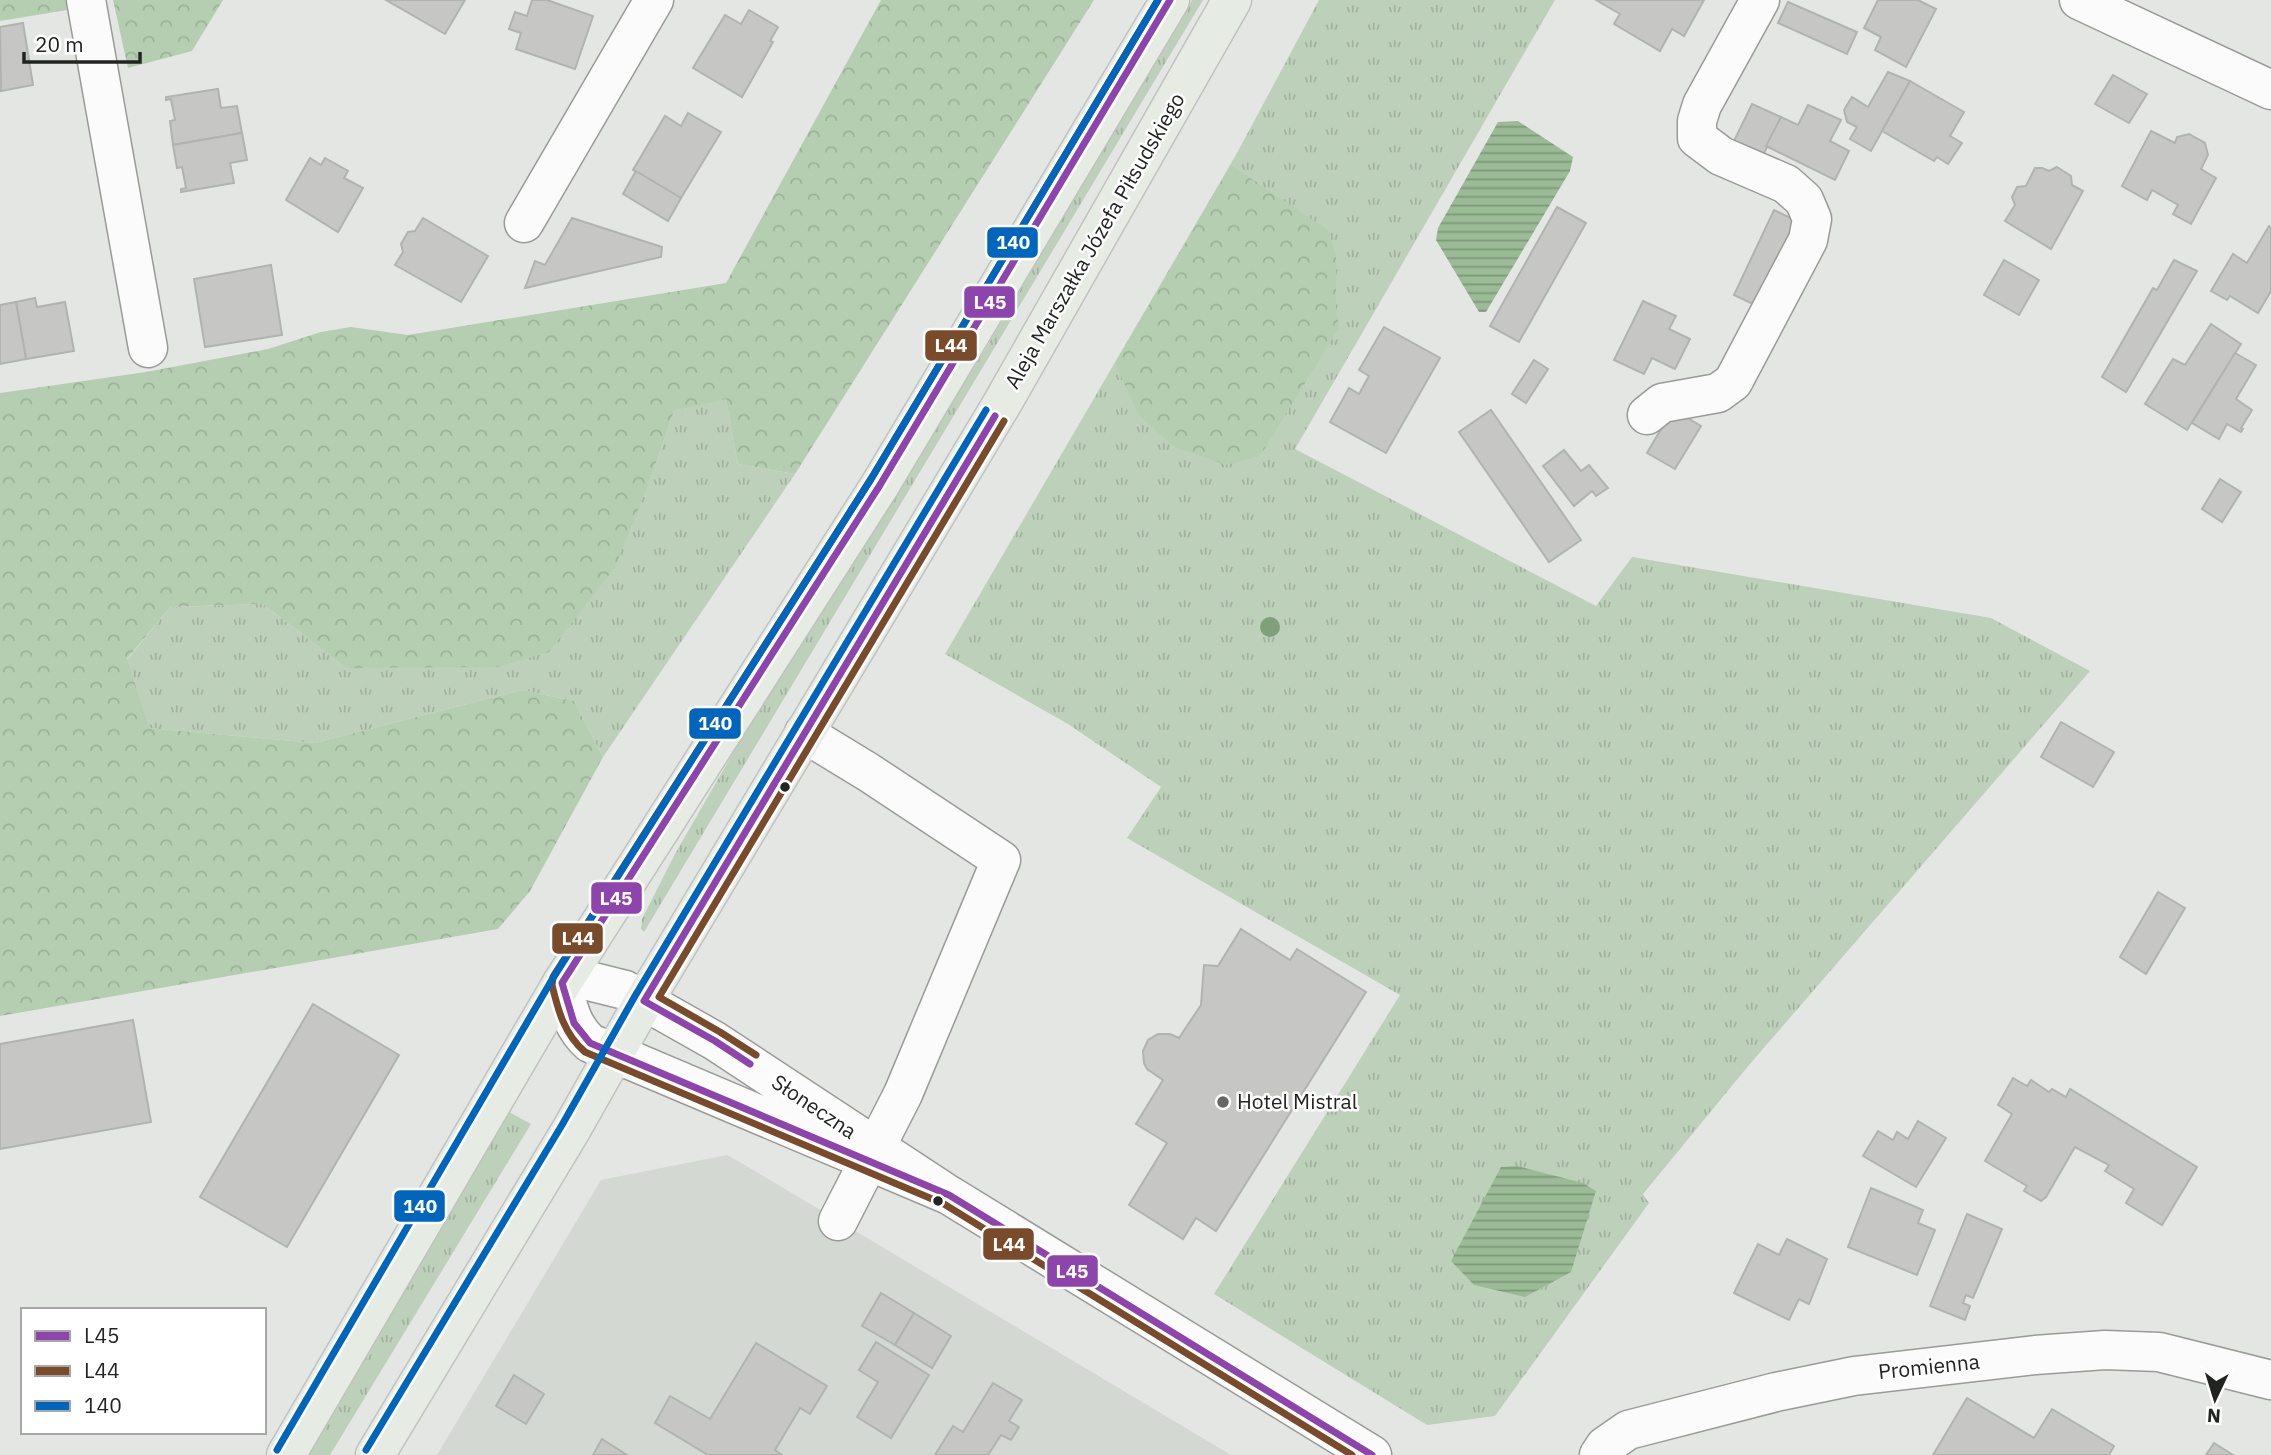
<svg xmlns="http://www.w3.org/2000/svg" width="2271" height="1455" font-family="'IBM Plex Sans',sans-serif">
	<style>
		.built { fill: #d3d8d2 }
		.grass { fill: url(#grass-tufts) }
		.forest { fill: url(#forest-crowns) }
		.water { fill: url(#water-rules) }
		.building { fill: #c6c7c5; stroke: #b1b3b1; stroke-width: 2 }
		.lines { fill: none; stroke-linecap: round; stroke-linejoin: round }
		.minor-casing { stroke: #9a9b99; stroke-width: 41 }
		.major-casing { stroke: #c1c2c0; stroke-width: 41 }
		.minor { stroke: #fbfbfb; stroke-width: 38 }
		.major { stroke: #e6ece4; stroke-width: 38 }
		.bus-1-casing { stroke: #fff; stroke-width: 12 }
		.bus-2-casing { stroke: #fff; stroke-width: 12 }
		.bus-3-casing { stroke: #fff; stroke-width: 12 }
		.bus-1 { stroke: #8e44ad; stroke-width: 7 }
		.bus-2 { stroke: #7a4b2a; stroke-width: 7 }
		.bus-3 { stroke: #0065bd; stroke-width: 7 }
		.tree { fill: #7fa07a }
		.bus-dot { fill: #222422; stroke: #fff; stroke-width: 2.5 }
		.poi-dot { fill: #666866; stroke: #fff; stroke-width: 2.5 }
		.labels { text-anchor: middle; stroke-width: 5; stroke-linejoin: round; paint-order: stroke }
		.street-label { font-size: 21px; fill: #222422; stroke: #fff }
		.poi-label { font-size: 21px; fill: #222422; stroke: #fff; text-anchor: start }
		.line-badge { stroke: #fff; stroke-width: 2.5 }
		.badge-label { font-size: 19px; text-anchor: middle; font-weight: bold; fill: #fff }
	</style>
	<defs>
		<pattern id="grass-tufts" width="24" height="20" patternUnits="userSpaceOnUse" patternTransform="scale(1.75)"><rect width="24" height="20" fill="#bdd0b9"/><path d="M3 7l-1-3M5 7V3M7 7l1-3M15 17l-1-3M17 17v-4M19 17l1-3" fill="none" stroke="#a2b29f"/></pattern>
		<pattern id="forest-crowns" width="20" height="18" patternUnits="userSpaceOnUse" patternTransform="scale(1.75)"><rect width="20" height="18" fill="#b5ceb1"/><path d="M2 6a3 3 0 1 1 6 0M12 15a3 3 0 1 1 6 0" fill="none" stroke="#9bb198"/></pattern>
		<pattern id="water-rules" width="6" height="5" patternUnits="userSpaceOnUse" patternTransform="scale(1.75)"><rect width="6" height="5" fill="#9bba96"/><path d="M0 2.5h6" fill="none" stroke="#7e977a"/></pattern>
	</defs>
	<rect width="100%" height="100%" fill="#e4e6e3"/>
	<!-- built -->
	<polygon class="built" points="727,1155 743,1164 1231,1455 437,1455 601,1180"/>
	<!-- grass -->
	<g class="grass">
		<polygon points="1192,0 1203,0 644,932 641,929 642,919 675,854 814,612 977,363"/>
		<polygon points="1319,0 1555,0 1295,449 1596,606 1632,557 1991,618 2090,671 1749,1065 1643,1194 1649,1203 1495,1416 1427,1425 1214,1294 1400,995 1127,838 1161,787 1068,724 945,654 1237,153"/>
		<polygon points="726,398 738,464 795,474 603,757 574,701 522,690 315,743 148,728 127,660 170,607 263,604 346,668 649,483 674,411"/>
		<polygon points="509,1112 531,1124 330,1455 309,1455"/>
	</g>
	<!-- forest -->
	<g class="forest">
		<polygon points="0,0 71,0 73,9 0,21"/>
		<polygon points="113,0 223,0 192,51 128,68"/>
		<polygon points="881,0 1094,0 795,474 738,464 726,399 674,411 649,483 615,567 549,652 497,667 346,668 263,604 170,607 127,659 149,728 315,743 522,690 574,701 603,757 530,891 498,929 0,1016 0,393 146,372 268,349 321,332 351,327 408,335 726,283"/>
		<polygon points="1231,165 1328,230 1336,255 1336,309 1339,328 1260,456 1226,465 1173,446 1138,414 1115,363"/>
	</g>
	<!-- water -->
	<g class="water">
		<polygon points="1518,121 1573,157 1570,171 1486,312 1479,312 1436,240 1438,228 1498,122"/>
		<polygon points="1517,1166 1583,1183 1596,1191 1571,1272 1525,1297 1474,1285 1451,1261 1501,1167"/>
	</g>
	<!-- building -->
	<g class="building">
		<polygon points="386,0 465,0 445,34"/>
		<polygon points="532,0 547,0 593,16 575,69 516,49 521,33 509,29 515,12 527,16"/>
		<polygon points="1596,0 1704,0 1684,36 1672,29 1660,51 1614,24 1620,14"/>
		<polygon points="1878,0 1918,0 1936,9 1906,67 1875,50 1881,37 1864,28"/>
		<polygon points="1788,2 1857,32 1847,54 1778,23"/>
		<polygon points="749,10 778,27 770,41 773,42 742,97 693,68 725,15 741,24"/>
		<polygon points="23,23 33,85 1,91 0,27"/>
		<polygon points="1888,72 1910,81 1871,151 1850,139 1857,127 1847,122 1844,110 1852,97 1868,107"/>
		<polygon points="2113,75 2147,94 2129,123 2095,104"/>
		<polygon points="1910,81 1964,112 1950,136 1962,143 1948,164 1937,157 1934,161 1882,131"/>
		<polygon points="218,89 221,108 237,106 242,133 173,145 170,121 175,120 171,99 166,100 166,97"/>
		<polygon points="1752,104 1781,117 1761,160 1732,145"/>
		<polygon points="1808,105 1841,120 1830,141 1849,151 1835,180 1766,146 1781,117 1798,125"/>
		<polygon points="688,113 721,132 681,198 633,170 665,116 681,126"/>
		<polygon points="2151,131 2175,143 2177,137 2189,134 2205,143 2208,155 2201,169 2216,178 2191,224 2173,214 2178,205 2152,190 2147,200 2122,186"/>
		<polygon points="242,133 247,160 230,163 234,183 181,192 181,189 186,188 182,167 177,168 173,145"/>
		<polygon points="310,158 321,165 325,158 348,171 344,178 363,188 338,232 286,200"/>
		<polygon points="2057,167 2071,176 2072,185 2083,191 2051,249 2005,221 2015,205 2012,197 2017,187 2026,186 2035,168 2042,168 2049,171"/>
		<polygon points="636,171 681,198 668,221 623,194"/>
		<polygon points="1557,207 1586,223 1519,342 1490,326"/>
		<polygon points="1774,210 1801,223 1761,308 1734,295"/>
		<polygon points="423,218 488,256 461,302 395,265 403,252 401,244 408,232 415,231"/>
		<polygon points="572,218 662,247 661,257 525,288 535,261 545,265"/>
		<polygon points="2269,226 2271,228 2271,291 2258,313 2230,296 2227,300 2211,291 2233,254 2247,263"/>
		<polygon points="2004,260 2039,280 2019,315 1984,295"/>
		<polygon points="2174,260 2197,271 2126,392 2102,377 2153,288 2157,290"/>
		<polygon points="271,265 282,335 205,347 194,279"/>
		<polygon points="35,298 37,307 65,302 74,351 26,359 16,302"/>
		<polygon points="1643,301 1676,316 1669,329 1690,339 1675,369 1652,358 1644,374 1614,360"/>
		<polygon points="16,302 26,359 0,364 0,305"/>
		<polygon points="2211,324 2241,344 2187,430 2145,404 2173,359 2185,365"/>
		<polygon points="1384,327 1440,358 1386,453 1330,422 1349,388 1359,394 1369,376 1359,370"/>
		<polygon points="2235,353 2256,365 2236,399 2252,410 2241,428 2243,429 2241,432 2227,424 2219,439 2192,423"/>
		<polygon points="1534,360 1548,369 1526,403 1512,394"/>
		<polygon points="1673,409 1701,426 1675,469 1647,453"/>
		<polygon points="1491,410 1581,540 1549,562 1459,432"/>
		<polygon points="1564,450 1581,471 1589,465 1608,488 1596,496 1592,491 1574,506 1543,466"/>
		<polygon points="2220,479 2241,492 2222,522 2202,509"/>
		<polygon points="2061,722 2114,752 2093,787 2041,757"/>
		<polygon points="2158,892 2185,908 2146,974 2120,957"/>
		<polygon points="1241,929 1290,960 1297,949 1366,992 1216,1231 1196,1218 1183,1239 1129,1205 1167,1143 1136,1124 1163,1080 1147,1069 1144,1063 1143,1051 1148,1040 1158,1034 1170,1034 1179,1038 1201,1005 1204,965 1218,966"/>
		<polygon points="313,1004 399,1055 287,1247 200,1197"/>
		<polygon points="133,1020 151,1122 0,1149 0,1044"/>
		<polygon points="2013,1078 2027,1086 2031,1080 2049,1092 2052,1089 2066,1097 2070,1089 2197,1167 2162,1225 2126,1203 2134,1189 2105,1171 2109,1165 2075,1147 2046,1197 2041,1201 2024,1191 2027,1186 1985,1161 2012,1114 1998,1105"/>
		<polygon points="1918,1121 1946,1138 1916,1187 1863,1156 1878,1131 1893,1140 1897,1132 1908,1139"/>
		<polygon points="1871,1188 1923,1210 1918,1223 1935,1230 1917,1275 1848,1247"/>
		<polygon points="1967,1214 2002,1229 1973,1298 1966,1295 1963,1303 1970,1306 1965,1320 1930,1306"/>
		<polygon points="1787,1239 1827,1259 1809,1304 1799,1299 1789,1320 1734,1293 1758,1244 1779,1255"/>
		<polygon points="881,1293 914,1313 895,1345 862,1326"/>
		<polygon points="914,1313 951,1336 932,1368 895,1345"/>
		<polygon points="876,1342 929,1375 891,1438 857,1417 878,1382 859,1370"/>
		<polygon points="756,1343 827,1386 810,1414 800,1408 775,1450 782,1455 708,1455 655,1423 670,1396 710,1419"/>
		<polygon points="514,1375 544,1394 526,1424 496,1406"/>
		<polygon points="993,1383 1022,1400 1009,1421 1019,1427 1011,1440 1001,1435 988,1455 935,1455 953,1426 963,1432"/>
		<polygon points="1967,1398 2034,1438 2052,1409 2114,1446 2109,1455 1933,1455"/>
		<polygon points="602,1439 627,1455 593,1455"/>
		<polygon points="2214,1443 2233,1455 2206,1455"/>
	</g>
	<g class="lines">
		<!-- minor casing -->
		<g class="minor-casing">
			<g id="minor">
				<polyline points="86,0 148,348"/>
				<polyline points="2079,0 2271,90"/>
				<polyline points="524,223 654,0"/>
				<polyline points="1647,415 1662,403 1718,393 1733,382 1808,240 1812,219 1804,200 1786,184 1721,156 1697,138 1697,121 1702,105 1760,0"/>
				<polyline points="804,733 868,772 1001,860 903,1094 838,1221"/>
				<path d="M 949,1195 L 590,1043 C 571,1026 568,1006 562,983 L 589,981 L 625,990 L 715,1041 L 949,1195 L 1372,1455"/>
				<polyline points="1599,1455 1605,1446 1628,1430 1776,1392 1854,1376 2035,1355 2105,1350 2159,1352 2271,1380"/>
			</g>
		</g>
		<!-- major casing -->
		<g class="major-casing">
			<g id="major">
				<polyline points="286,1455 562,983 880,485 1170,0"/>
				<polyline points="375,1455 571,1130 644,1001 1003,402 1232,0"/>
			</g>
		</g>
		<!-- minor -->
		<use href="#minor" class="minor"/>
		<!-- major -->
		<use href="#major" class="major"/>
		<!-- bus-1 casing -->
		<g class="bus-1-casing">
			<g id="bus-1">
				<polyline points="1170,0 880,485 562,983 574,1023 590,1043 949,1195 1372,1455"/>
				<polyline points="750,1064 715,1041 644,1001 995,416"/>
			</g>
		</g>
		<!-- bus-2 casing -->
		<g class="bus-2-casing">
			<g id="bus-2">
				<path d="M 1158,0 L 871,479 L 553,977 L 552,985 C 558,1010 564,1034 585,1052 L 944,1204 L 1352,1455"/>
				<polyline points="756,1055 720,1032 659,997 1004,421"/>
			</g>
		</g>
		<!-- bus-3 casing -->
		<g class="bus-3-casing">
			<g id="bus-3">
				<polyline points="277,1450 553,978 871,479 1158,0"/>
				<polyline points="366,1450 562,1125 635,996 986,410"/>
			</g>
		</g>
		<!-- bus-1 -->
		<use href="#bus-1" class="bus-1"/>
		<!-- bus-2 -->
		<use href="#bus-2" class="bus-2"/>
		<!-- bus-3 -->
		<use href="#bus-3" class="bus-3"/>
	</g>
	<!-- trees -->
	<circle class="tree" cx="1270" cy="627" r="10"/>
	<!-- markers -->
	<g class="bus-dot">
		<circle cx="785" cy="787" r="6"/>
		<circle cx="938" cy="1201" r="6"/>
	</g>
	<circle class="poi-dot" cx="1223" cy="1102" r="7"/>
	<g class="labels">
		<!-- street labels -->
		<g class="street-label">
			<text transform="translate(1095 241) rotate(-60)" y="7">Aleja Marszałka Józefa Piłsudskiego</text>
			<text transform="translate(814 1107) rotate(34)" y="7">Słoneczna</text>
			<text transform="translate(1929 1367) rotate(-6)" y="7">Promienna</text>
		</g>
		<!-- poi labels -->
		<g class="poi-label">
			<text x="1237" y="1109">Hotel Mistral</text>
		</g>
	</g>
	<g class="line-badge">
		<rect x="986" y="226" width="53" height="33" rx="7" fill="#0065bd"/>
		<rect x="963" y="285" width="53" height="34" rx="7" fill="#8e44ad"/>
		<rect x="924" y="329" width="54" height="33" rx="7" fill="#7a4b2a"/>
		<rect x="688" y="707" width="54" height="33" rx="7" fill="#0065bd"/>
		<rect x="590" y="881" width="53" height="34" rx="7" fill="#8e44ad"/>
		<rect x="551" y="922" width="53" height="33" rx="7" fill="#7a4b2a"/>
		<rect x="393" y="1189" width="53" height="34" rx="7" fill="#0065bd"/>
		<rect x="982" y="1227" width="53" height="34" rx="7" fill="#7a4b2a"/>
		<rect x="1046" y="1254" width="53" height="34" rx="7" fill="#8e44ad"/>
	</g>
	<g class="badge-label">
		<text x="1013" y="249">140</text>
		<text x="990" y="309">L45</text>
		<text x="951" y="352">L44</text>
		<text x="715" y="730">140</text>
		<text x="616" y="905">L45</text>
		<text x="578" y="945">L44</text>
		<text x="420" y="1213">140</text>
		<text x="1009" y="1251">L44</text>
		<text x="1072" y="1278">L45</text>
	</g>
	<!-- legend -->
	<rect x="21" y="1308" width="245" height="126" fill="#ffffff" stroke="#a7a7a7" stroke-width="2"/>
	<rect x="35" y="1331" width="35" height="10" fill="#8e44ad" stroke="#a7a7a7" stroke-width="2"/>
	<text x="84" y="1343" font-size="21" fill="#222422">L45</text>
	<rect x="35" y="1366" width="35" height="10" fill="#7a4b2a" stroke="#a7a7a7" stroke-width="2"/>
	<text x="84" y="1378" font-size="21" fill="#222422">L44</text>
	<rect x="35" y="1401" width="35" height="10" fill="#0065bd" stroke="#a7a7a7" stroke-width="2"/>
	<text x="84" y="1413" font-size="21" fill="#222422">140</text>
	<!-- north arrow -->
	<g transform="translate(2215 1399) rotate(184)" stroke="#ffffff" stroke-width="5" paint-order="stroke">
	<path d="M0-5L12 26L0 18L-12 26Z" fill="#222422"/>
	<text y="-10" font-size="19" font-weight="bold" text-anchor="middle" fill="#222422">N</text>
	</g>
	<!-- scale -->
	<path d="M24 52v10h116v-10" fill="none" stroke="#222422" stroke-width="3.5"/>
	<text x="35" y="52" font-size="21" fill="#222422" stroke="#ffffff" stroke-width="5" paint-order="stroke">20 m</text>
</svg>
